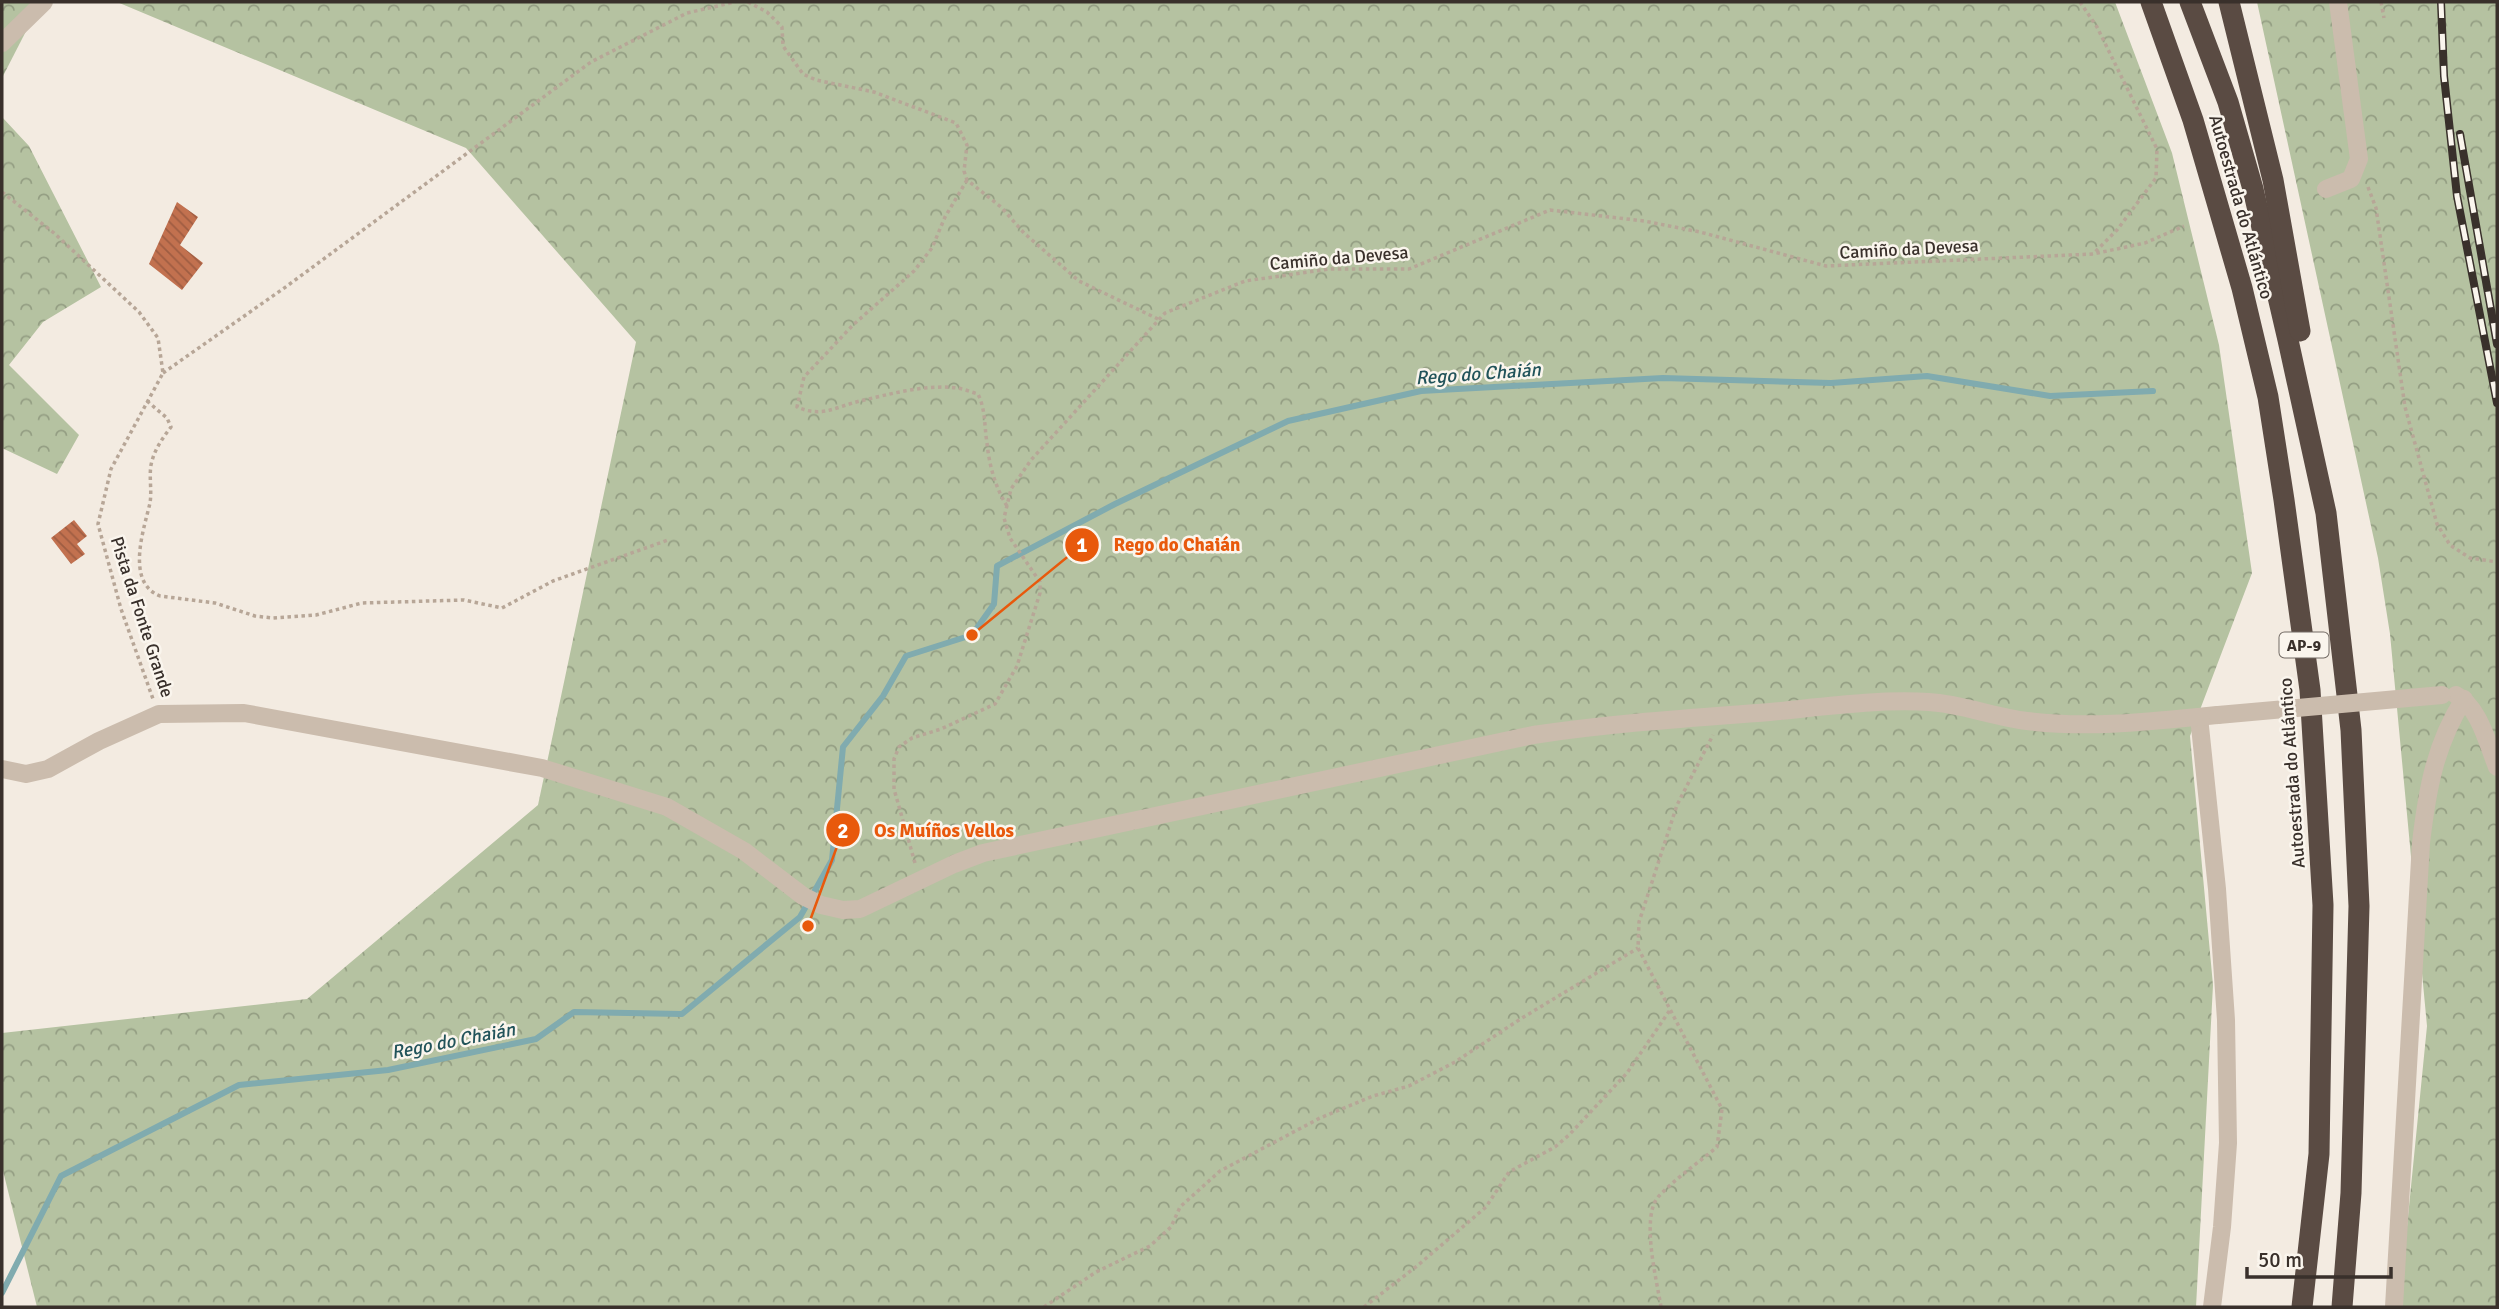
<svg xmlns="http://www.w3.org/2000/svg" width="2499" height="1309" font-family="Signika,sans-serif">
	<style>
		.forest { fill: url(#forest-crowns) }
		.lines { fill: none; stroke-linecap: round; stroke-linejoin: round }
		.stream { stroke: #80abaf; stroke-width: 6 }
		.building { fill: url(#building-back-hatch) }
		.path { stroke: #b7a697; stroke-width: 3.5; stroke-dasharray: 3.5 3.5; stroke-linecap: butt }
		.minor { stroke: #cbbcad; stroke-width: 18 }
		.highway { stroke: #5a4b43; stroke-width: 21 }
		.rail-casing { stroke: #39302b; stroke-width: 8 }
		.rail { stroke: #faf5ed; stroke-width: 5; stroke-dasharray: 16; stroke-linecap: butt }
		.minor-bridge { stroke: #cbbcad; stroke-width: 18 }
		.labels { text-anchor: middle; stroke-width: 5; stroke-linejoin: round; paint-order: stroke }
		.shield { fill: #faf5ed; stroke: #736b65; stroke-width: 2 }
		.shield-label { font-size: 16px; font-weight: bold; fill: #39302b }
		.street-label { font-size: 18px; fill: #39302b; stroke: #faf5ed }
		.water-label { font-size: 19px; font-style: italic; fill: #21535a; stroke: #faf5ed }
		.leader { fill: none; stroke: #e8590c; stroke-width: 2.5 }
		.callout-dot { fill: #e8590c; stroke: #faf5ed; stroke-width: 2.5 }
		.mark-label { font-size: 21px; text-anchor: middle; font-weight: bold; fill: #fff }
		.callout-label { font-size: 19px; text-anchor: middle; font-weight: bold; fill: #e8590c; stroke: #faf5ed; stroke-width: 5; stroke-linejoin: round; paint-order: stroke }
	</style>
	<defs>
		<pattern id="forest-crowns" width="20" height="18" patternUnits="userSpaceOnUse" patternTransform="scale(1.75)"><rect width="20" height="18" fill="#b5c2a1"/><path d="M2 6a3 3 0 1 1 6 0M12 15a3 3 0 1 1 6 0" fill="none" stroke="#949e83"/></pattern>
		<pattern id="building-back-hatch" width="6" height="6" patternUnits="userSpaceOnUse" patternTransform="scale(1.75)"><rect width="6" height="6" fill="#c2714f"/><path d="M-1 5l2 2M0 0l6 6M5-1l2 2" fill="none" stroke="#9f5d42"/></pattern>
	</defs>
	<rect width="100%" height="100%" fill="#f3ebe1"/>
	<!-- forest -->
	<g class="forest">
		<polygon points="2,2 41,2 2,78"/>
		<polygon points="117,2 2115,2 2172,153 2219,345 2252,573 2190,736 2213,985 2196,1307 37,1307 2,1167 2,1033 307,999 538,805 636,342 466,148"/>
		<polygon points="2257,2 2497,2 2497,1307 2399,1307 2427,1026 2390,634 2378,558"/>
		<polygon points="2,117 29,146 101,287 43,322 9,365 79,435 57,474 2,448"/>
	</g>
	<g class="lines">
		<!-- stream -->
		<polyline class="stream" points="2,1293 61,1176 239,1085 388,1070 536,1039 574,1012 682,1014 800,917 832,860 843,747 883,696 906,656 972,635 994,604 997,566 1115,504 1288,421 1421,391 1663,378 1831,383 1927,376 2050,396 2153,391"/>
	</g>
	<!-- building -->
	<g class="building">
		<polygon points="177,202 198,217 180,245 203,263 182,290 149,264"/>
		<polygon points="74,520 87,536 77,544 85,554 71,564 51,538"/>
	</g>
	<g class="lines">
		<!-- path -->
		<g class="path">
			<polyline points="748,2 767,12 782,27 783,46 803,74 816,80 874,92 956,123 967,145 964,171 967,180 1001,207 1024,233 1079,281 1158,319"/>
			<polyline points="2080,2 2097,27 2157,149 2156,178 2117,230 2093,254"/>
			<polyline points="2381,2 2384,18"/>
			<path d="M 967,180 L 945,217 L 932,248 L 914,271 L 853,325 L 804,377 L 797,407 C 822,418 835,407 860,401 C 890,394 926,384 957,388 C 964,389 971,392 978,394 C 986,411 984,425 987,443 C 989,464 995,487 1007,506"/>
			<polyline points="2368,187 2376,208 2405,407 2437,524 2450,545 2470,558 2497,562"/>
			<polyline points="2,192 54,233 139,312 158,338 163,373 111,469 98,524 121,609 153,699"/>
			<polyline points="163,373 287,286 591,62 687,13 735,2"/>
			<path d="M 147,401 L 167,418 L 171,427 C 162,439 154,450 151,465 C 149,477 152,491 150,503 C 144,529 125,582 160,596 L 215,603 L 255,616 L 273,618 L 316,615 L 362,603 L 464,600 L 502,608 L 553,581 L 668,540"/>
			<polyline points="915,863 894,789 894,759 899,747 912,738 941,729 995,704 1017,666 1040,593 1040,582 1010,538 1004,518 1011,489 1031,460 1165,313 1245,281 1329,269 1409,269 1550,210 1644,221 1700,232 1826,266 2093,254 2145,243 2184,226"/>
			<polyline points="1044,1307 1096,1272 1150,1246 1171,1227 1180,1207 1220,1171 1320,1118 1373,1096 1409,1086 1455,1062 1522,1018 1638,948"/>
			<polyline points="1364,1307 1417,1266 1486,1207 1509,1172 1555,1147 1569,1135 1627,1073 1670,1010"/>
			<path d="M 1661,1307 C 1657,1281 1640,1216 1659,1196 C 1676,1178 1698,1163 1717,1147 L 1722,1109 L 1638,948 L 1639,922 L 1677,805 L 1713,735"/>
		</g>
		<!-- minor -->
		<g class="minor">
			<polyline points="2,43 44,2"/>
			<polyline points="2326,189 2351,179 2359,159 2338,2"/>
			<path d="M 2456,695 C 2479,706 2488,745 2497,767"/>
			<polyline points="2199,717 2217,889 2226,1020 2228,1143 2222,1227 2212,1307"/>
			<path d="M 2,769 L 26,774 L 48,769 L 99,741 L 159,714 L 244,713 L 542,768 L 667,807 L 744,851 L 803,896 L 821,905 L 843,910 L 860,909 L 954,864 L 983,853 L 1533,735 C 1612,723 1691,718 1770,712 C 1822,707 1876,699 1929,702 C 1962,704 1994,717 2027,721 C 2090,729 2155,721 2218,715"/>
			<path d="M 2394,1307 L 2421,843 C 2427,791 2435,744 2464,699"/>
		</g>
		<!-- highway -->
		<g class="highway">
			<polyline points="2151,2 2193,120 2242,288 2268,397 2284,500 2310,690 2323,905 2319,1154 2302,1307"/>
			<polyline points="2190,2 2228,102 2253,189 2288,340 2326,513 2351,730 2359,906 2351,1193 2342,1307"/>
			<polyline points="2229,2 2273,180 2300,331"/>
		</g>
		<!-- rail casing -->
		<g class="rail-casing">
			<g id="rail">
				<polyline points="2441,2 2444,76 2457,196 2497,403"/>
				<polyline points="2460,134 2497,344"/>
			</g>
		</g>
		<!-- rail -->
		<use href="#rail" class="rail"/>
		<!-- minor-bridge -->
		<polyline class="minor-bridge" points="2218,715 2442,695"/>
	</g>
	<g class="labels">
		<!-- shield labels -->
		<rect class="shield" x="2279.5" y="632.5" width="49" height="25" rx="5"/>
		<g class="shield-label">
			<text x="2304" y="651">AP-9</text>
		</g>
		<!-- street labels -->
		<g class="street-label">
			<text transform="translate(2241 207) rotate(74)" y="6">Autoestrada do Atlántico</text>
			<text transform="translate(1909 249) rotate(-3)" y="6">Camiño da Devesa</text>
			<text transform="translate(1339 258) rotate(-5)" y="6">Camiño da Devesa</text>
			<text transform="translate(142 617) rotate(72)" y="6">Pista da Fonte Grande</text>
			<text transform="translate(2292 773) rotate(-94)" y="6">Autoestrada do Atlántico</text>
		</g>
		<!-- water labels -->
		<g class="water-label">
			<text transform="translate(1478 373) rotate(-4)" y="7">Rego do Chaián</text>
			<text transform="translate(453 1040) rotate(-11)" y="7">Rego do Chaián</text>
		</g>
	</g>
	<!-- callouts -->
	<path class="leader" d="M972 635L1082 545M808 926L843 830"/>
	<g class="callout-dot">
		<circle cx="972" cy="635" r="7"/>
		<circle cx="808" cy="926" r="7"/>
		<circle cx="1082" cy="545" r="18"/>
		<circle cx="843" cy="830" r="18"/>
	</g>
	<g class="mark-label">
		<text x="1082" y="552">1</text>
		<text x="843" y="838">2</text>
	</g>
	<g class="callout-label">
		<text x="1177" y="551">Rego do Chaián</text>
		<text x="944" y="837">Os Muíños Vellos</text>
	</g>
	<!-- border -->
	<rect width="2499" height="1309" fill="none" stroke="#39302b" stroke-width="7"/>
	<!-- scale -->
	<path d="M2247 1267v10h144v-10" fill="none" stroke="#39302b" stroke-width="3.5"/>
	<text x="2258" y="1267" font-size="21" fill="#39302b" stroke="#faf5ed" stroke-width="5" paint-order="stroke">50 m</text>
</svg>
